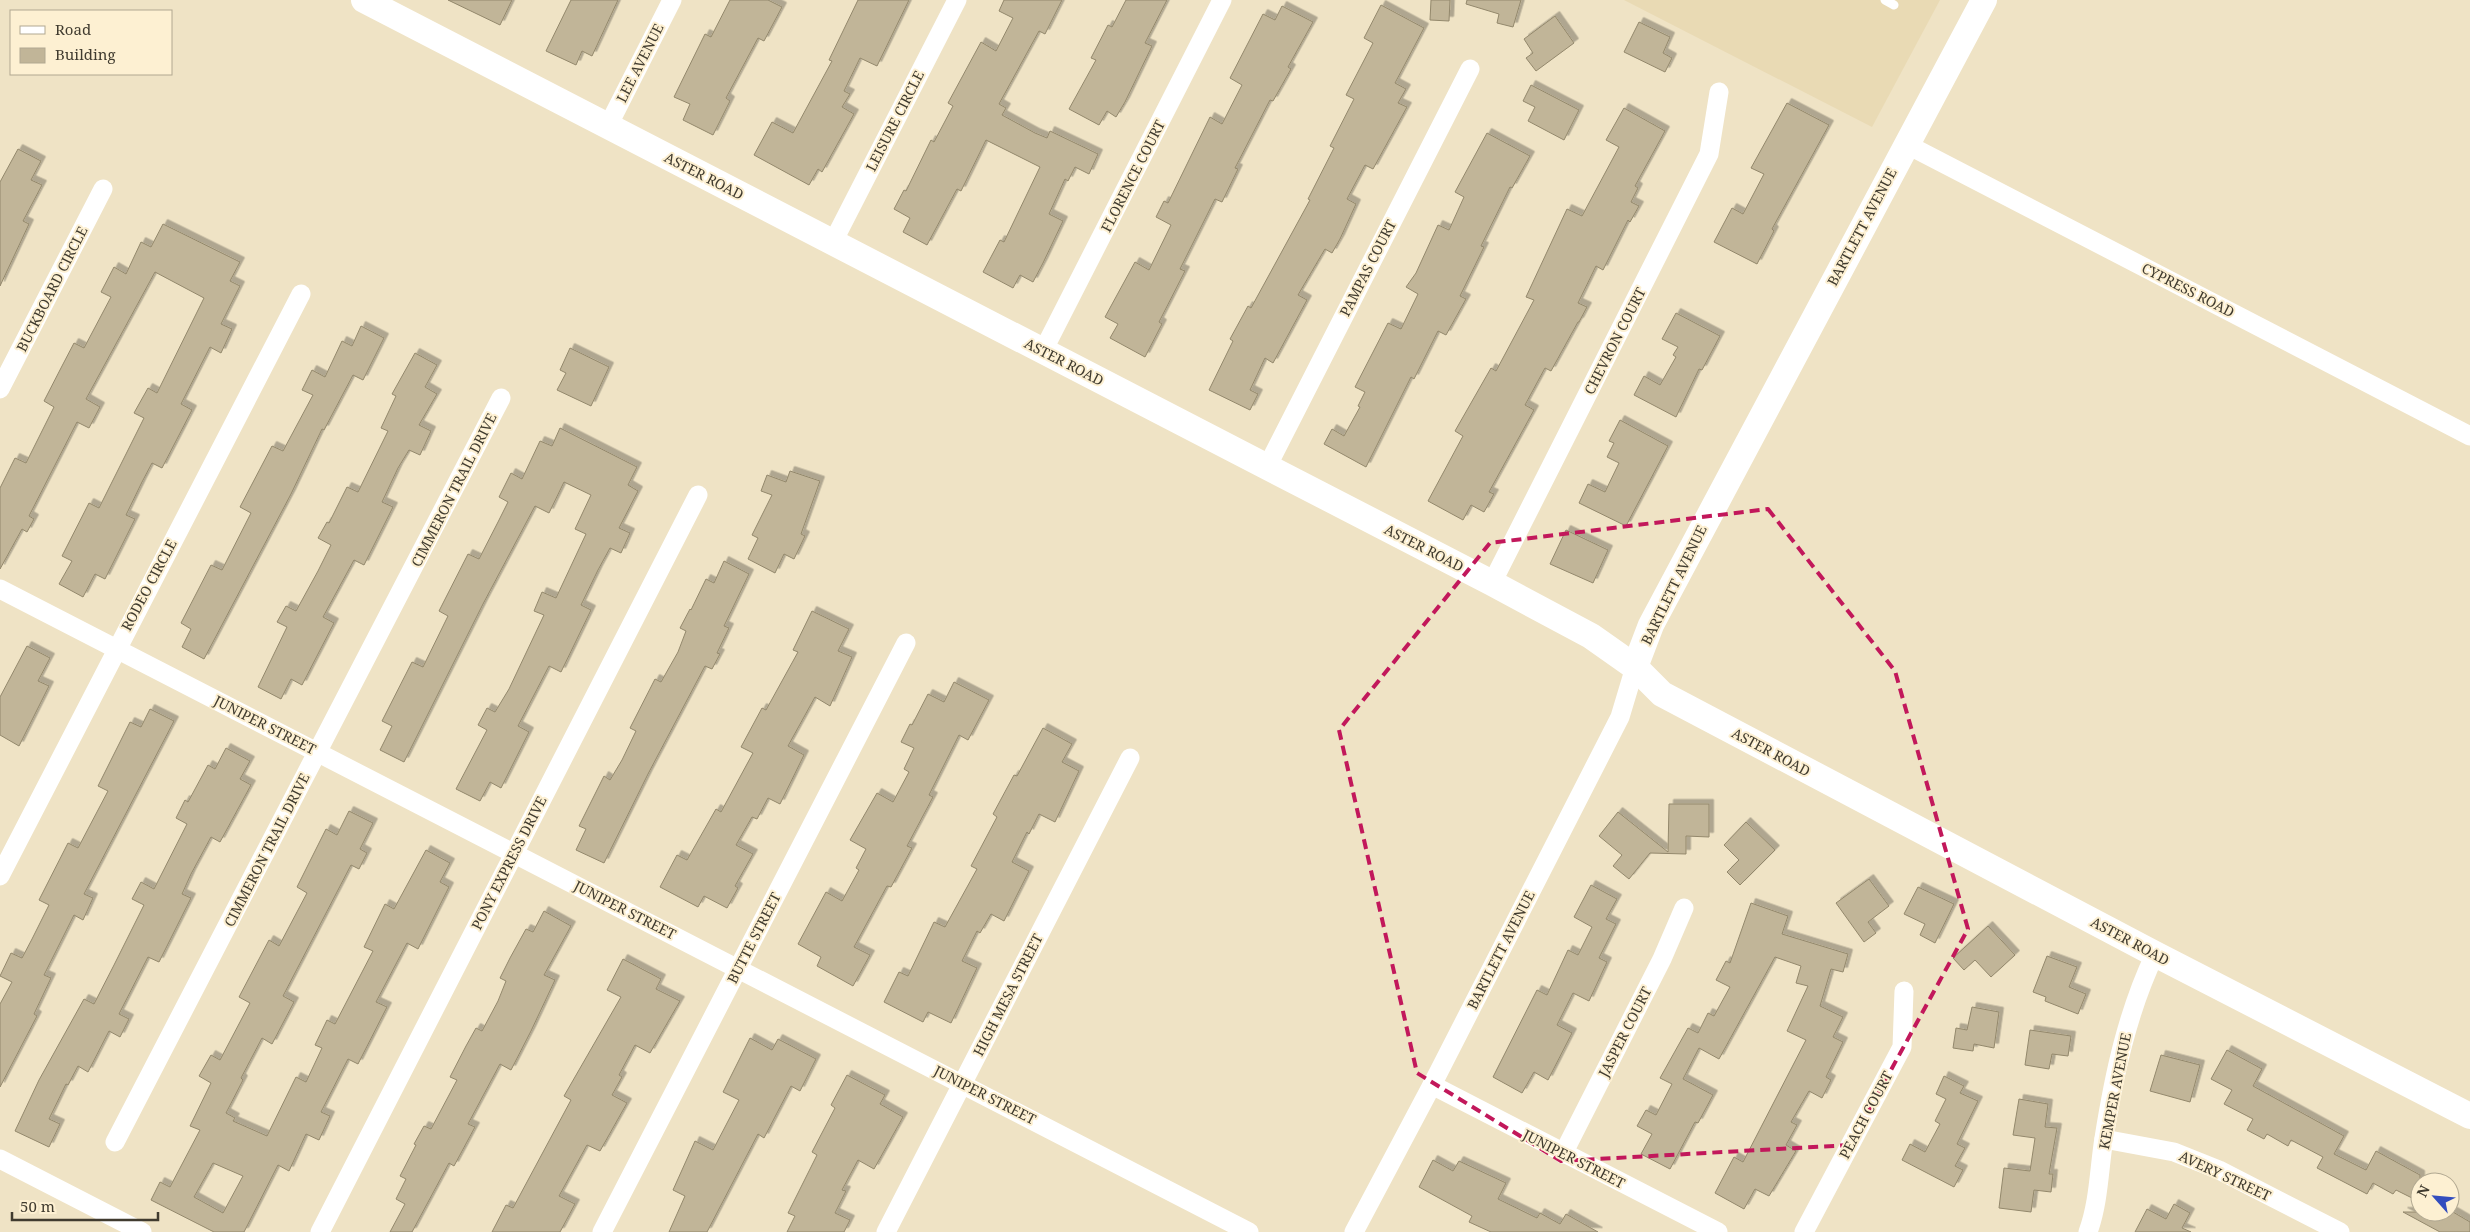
<svg xmlns="http://www.w3.org/2000/svg" width="2470" height="1232" font-family="'Noto Serif',serif">
	<style>
		.built { fill: #e9dab4 }
		.building { fill: #c1b598; stroke: #93886c; fill-rule: evenodd; filter: url(#shadow) }
		.lines { fill: none; stroke-linecap: round; stroke-linejoin: round }
		.lane { stroke: #fff; stroke-width: 9 }
		.street { stroke: #fff; stroke-width: 19 }
		.secondary { stroke: #fff; stroke-width: 26 }
		.marked { fill: none; stroke: #c2185b; stroke-width: 4; stroke-dasharray: 10 6; stroke-linejoin: round }
		.labels { text-anchor: middle; stroke-width: 4; stroke-linejoin: round; paint-order: stroke }
		.street-label { font-size: 14px; fill: #403b2f; stroke: #fdf0d2 }
	</style>
	<defs>
		<filter id="shadow"><feDropShadow dx="4.5" dy="-4.5" stdDeviation="0" flood-color="#0004"/></filter>
	</defs>
	<rect width="100%" height="100%" fill="#efe3c5"/>
	<!-- built -->
	<polygon class="built" points="1624,0 1940,0 1872,127"/>
	<!-- building -->
	<g class="building">
		<polygon points="448,0 512,0 500,25"/>
		<polygon points="571,0 618,0 592,56 582,51 576,65 546,51"/>
		<polygon points="730,0 768,0 782,7 764,41 758,38 726,98 730,101 713,135 683,120 690,104 674,97 705,34 711,37"/>
		<polygon points="858,0 909,0 877,66 860,58 844,91 850,94 842,107 854,114 822,172 818,169 809,185 754,155 772,122 793,133 832,61 829,60"/>
		<polygon points="1004,0 1062,0 1045,34 1039,31 999,104 1006,108 1002,115 1035,133 1047,138 1050,131 1098,154 1089,174 1075,167 1068,181 1065,179 1049,214 1063,221 1043,263 1033,282 1020,275 1013,288 983,272 1000,240 1004,242 1040,167 986,140 961,191 957,189 927,245 903,232 910,218 894,209 904,190 906,191 931,140 934,142 953,106 948,103 981,42 996,51 1013,18 999,11"/>
		<polygon points="1126,0 1167,0 1145,43 1152,46 1125,102 1116,117 1107,111 1099,125 1069,109 1096,60 1091,58 1108,25 1112,27"/>
		<polygon points="1431,0 1450,0 1449,21 1430,20"/>
		<polygon points="1467,0 1521,0 1513,27 1497,23 1499,14 1466,4"/>
		<polygon points="1381,5 1424,28 1395,83 1406,89 1398,103 1407,107 1373,169 1365,165 1347,199 1356,204 1340,239 1332,253 1325,249 1298,295 1307,300 1273,363 1265,358 1250,390 1258,394 1250,410 1209,390 1233,341 1230,339 1248,306 1251,308 1310,200 1308,199 1334,148 1330,146 1354,99 1346,95 1373,43 1364,38"/>
		<polygon points="1282,6 1313,22 1288,67 1291,69 1273,101 1270,100 1235,168 1238,169 1222,202 1215,199 1180,269 1185,271 1159,322 1162,324 1145,357 1110,338 1118,324 1105,317 1135,262 1149,270 1171,225 1156,217 1164,201 1168,203 1210,117 1222,124 1242,85 1230,78 1263,14 1275,20"/>
		<polygon points="1555,16 1574,43 1536,71 1526,58 1533,53 1524,39"/>
		<polygon points="1639,22 1670,37 1663,53 1672,58 1665,72 1624,52"/>
		<polygon points="1531,85 1579,110 1564,140 1528,121 1535,107 1523,101"/>
		<polygon points="1787,103 1829,125 1772,229 1774,231 1757,264 1714,242 1732,208 1743,214 1764,174 1751,168"/>
		<polygon points="1624,108 1665,131 1635,186 1638,188 1631,202 1639,206 1630,222 1628,220 1603,270 1596,266 1578,303 1587,307 1579,322 1578,322 1551,371 1545,368 1525,405 1534,410 1489,492 1494,494 1484,512 1471,505 1463,520 1428,501 1463,436 1455,431 1491,368 1496,371 1534,300 1526,297 1567,209 1582,216 1619,147 1606,140"/>
		<polygon points="1487,133 1530,156 1512,188 1510,187 1481,246 1484,247 1460,296 1466,299 1446,335 1438,331 1414,379 1411,377 1366,467 1324,444 1332,429 1344,436 1360,407 1358,406 1365,392 1355,387 1388,323 1401,329 1418,294 1406,287 1416,273 1438,225 1449,230 1464,197 1455,192"/>
		<polygon points="18,149 41,161 31,180 42,185 23,221 29,224 0,286 0,182"/>
		<polygon points="163,224 240,262 230,281 240,286 221,324 232,329 221,353 210,347 181,404 192,410 162,468 152,463 142,482 126,515 135,519 105,579 95,574 83,597 59,584 72,561 62,556 89,503 99,508 144,418 134,413 148,388 157,393 204,298 155,272 86,399 100,407 89,428 77,422 29,516 34,519 27,532 22,529 0,569 0,488 15,458 26,463 54,407 44,401 62,366 74,343 84,348 111,297 101,292 114,267 126,274 141,242 151,247"/>
		<polygon points="1676,313 1720,336 1702,370 1699,369 1676,417 1634,395 1644,376 1660,385 1676,357 1673,355 1678,347 1662,339"/>
		<polygon points="361,326 384,338 363,380 353,375 324,430 322,429 291,494 204,659 182,647 191,629 181,623 211,565 222,570 251,513 240,507 272,446 283,451 313,395 302,390 312,370 325,377 342,341 352,346"/>
		<polygon points="570,348 609,367 591,406 557,390 566,373 560,370"/>
		<polygon points="415,353 437,365 425,387 437,394 419,425 431,431 420,455 409,450 398,468 382,502 393,507 364,565 354,560 323,617 334,623 302,685 291,679 281,699 258,687 287,627 277,622 286,606 296,611 318,571 331,545 318,538 327,522 329,523 347,487 358,492 388,431 381,428 396,396 392,394"/>
		<polygon points="1620,420 1668,446 1626,526 1579,503 1588,484 1605,492 1619,463 1607,457 1614,443 1609,441"/>
		<polygon points="560,428 637,467 628,485 638,491 619,528 630,533 621,553 610,548 598,570 581,605 591,610 561,672 549,666 518,726 529,732 501,788 490,782 480,801 456,789 487,730 478,725 487,708 495,712 509,689 544,615 534,611 542,592 556,598 586,534 575,529 591,495 564,482 549,513 535,506 483,604 404,762 380,750 392,726 382,721 412,662 423,667 448,616 439,611 468,554 479,559 498,522 508,502 499,497 511,473 522,479 540,441 552,446"/>
		<polygon points="790,471 820,481 801,534 805,536 794,559 784,554 775,573 748,559 758,538 752,535 772,495 761,491 767,475 786,482"/>
		<polygon points="1566,530 1608,550 1593,583 1550,564"/>
		<polygon points="724,561 749,574 724,626 729,628 717,653 720,654 712,669 705,666 648,774 604,863 576,850 586,829 579,826 604,776 610,780 622,760 636,731 630,728 655,679 661,682 678,652 686,631 680,628 690,609 691,610 706,579 714,583"/>
		<polygon points="812,611 849,629 838,651 852,657 830,706 815,697 788,746 804,755 780,804 768,798 757,819 752,817 736,845 753,854 735,886 738,888 727,908 704,896 698,907 660,887 677,855 687,860 716,809 721,812 753,753 741,747 762,708 766,710 798,652 793,650"/>
		<polygon points="27,646 50,658 38,681 49,686 19,746 0,735 0,697"/>
		<polygon points="954,682 989,700 968,740 959,735 929,795 933,797 907,846 912,848 891,887 887,886 854,947 870,955 853,986 817,966 821,957 798,944 826,892 842,901 859,870 856,868 866,849 850,840 877,793 893,802 909,772 904,769 914,748 901,742 910,724 912,725 928,694 944,702"/>
		<polygon points="150,709 174,721 84,894 93,898 83,920 74,915 44,975 51,978 34,1014 37,1016 0,1087 0,1004 12,982 0,976 11,953 22,958 32,939 49,905 39,900 68,843 78,848 108,791 98,786 130,722 141,727"/>
		<polygon points="1043,728 1072,744 1062,762 1079,771 1055,822 1039,814 1029,834 1027,832 1012,862 1029,871 1004,921 991,914 980,933 977,931 962,961 977,968 951,1023 928,1012 923,1022 884,1002 899,972 908,976 934,922 945,927 977,869 971,866 997,817 993,814 1014,775 1017,776"/>
		<polygon points="226,748 250,761 240,779 251,785 220,842 211,837 191,874 182,894 191,898 159,962 148,957 119,1014 129,1019 120,1037 109,1031 88,1072 78,1066 68,1085 66,1084 49,1119 60,1124 49,1147 15,1131 39,1080 84,999 94,1004 114,965 144,905 132,899 141,882 154,889 187,824 176,818 185,800 188,802 208,765 215,769"/>
		<polygon points="1669,804 1709,804 1709,837 1686,836 1686,854 1650,853 1629,879 1613,866 1622,855 1599,836 1618,812 1668,852"/>
		<path d="M 349,811 L 373,823 L 360,849 L 367,853 L 359,869 L 351,865 L 283,996 L 294,1002 L 272,1044 L 262,1038 L 241,1078 L 243,1080 L 226,1113 L 235,1118 L 233,1121 L 267,1136 L 296,1077 L 306,1082 L 322,1048 L 315,1045 L 327,1020 L 335,1024 L 373,951 L 364,947 L 385,904 L 394,909 L 426,850 L 450,863 L 440,882 L 449,887 L 418,949 L 407,943 L 376,1002 L 387,1007 L 358,1064 L 348,1059 L 321,1112 L 330,1116 L 319,1140 L 306,1134 L 289,1171 L 278,1165 L 244,1232 L 214,1232 L 151,1200 L 160,1182 L 170,1187 L 200,1130 L 190,1126 L 211,1083 L 199,1076 L 211,1055 L 220,1060 L 250,1003 L 239,997 L 269,940 L 279,946 L 307,893 L 297,887 L 326,829 L 337,835 ZM 213,1163 L 243,1176 L 223,1213 L 194,1197 Z"/>
		<polygon points="1746,822 1775,850 1740,885 1727,872 1739,860 1724,845"/>
		<polygon points="1869,879 1889,906 1868,922 1876,933 1864,942 1836,903"/>
		<polygon points="1591,885 1617,899 1606,919 1616,924 1599,958 1607,962 1589,1001 1573,993 1557,1025 1572,1033 1548,1080 1534,1072 1522,1093 1493,1077 1537,990 1547,995 1568,950 1578,955 1592,927 1574,917"/>
		<polygon points="1918,887 1954,904 1935,943 1920,935 1925,924 1904,914"/>
		<polygon points="1751,903 1788,916 1782,934 1848,954 1843,972 1831,969 1820,1006 1843,1017 1833,1037 1843,1042 1826,1077 1831,1080 1822,1098 1809,1091 1791,1122 1797,1125 1786,1145 1796,1151 1769,1196 1755,1189 1744,1209 1715,1193 1734,1157 1743,1162 1806,1040 1787,1031 1808,986 1796,983 1801,966 1775,957 1719,1059 1699,1048 1683,1079 1713,1095 1698,1123 1695,1122 1670,1169 1641,1154 1652,1134 1637,1126 1646,1110 1656,1115 1672,1084 1660,1078 1688,1028 1698,1033 1708,1013 1714,1016 1730,987 1716,980 1726,961 1730,963"/>
		<polygon points="544,911 571,926 544,975 555,980 531,1031 511,1070 500,1064 468,1124 475,1127 454,1166 449,1163 412,1232 390,1232 405,1204 396,1199 406,1179 400,1176 416,1145 414,1144 424,1126 431,1129 457,1080 450,1077 466,1046 476,1028 482,1031 498,1001 506,981 500,978 510,958 526,929 533,932"/>
		<polygon points="1988,926 2015,955 1991,977 1975,960 1964,970 1953,958"/>
		<polygon points="2047,956 2077,967 2069,987 2086,994 2078,1014 2045,1001 2046,997 2033,992"/>
		<polygon points="623,959 661,979 656,989 680,1001 650,1053 635,1045 619,1075 622,1077 612,1095 627,1103 600,1151 587,1145 559,1196 575,1204 560,1232 492,1232 506,1205 513,1208 571,1100 564,1096 621,997 607,990"/>
		<polygon points="1972,1007 1999,1012 1994,1048 1974,1044 1973,1051 1953,1048 1956,1028 1967,1030"/>
		<polygon points="2030,1030 2071,1036 2068,1056 2052,1054 2049,1069 2025,1065"/>
		<polygon points="750,1038 772,1050 778,1039 816,1059 800,1091 791,1086 764,1138 758,1134 707,1232 669,1232 685,1196 673,1190 695,1141 713,1150 739,1100 723,1092"/>
		<polygon points="2227,1050 2262,1069 2253,1086 2344,1136 2334,1154 2366,1170 2376,1151 2420,1175 2420,1202 2396,1190 2393,1194 2373,1183 2367,1194 2317,1168 2323,1157 2291,1140 2288,1146 2267,1134 2264,1139 2247,1130 2253,1119 2224,1104 2232,1090 2211,1079"/>
		<polygon points="2161,1055 2200,1065 2190,1102 2150,1091"/>
		<polygon points="847,1075 885,1095 880,1104 903,1117 874,1169 858,1160 842,1190 846,1191 835,1213 850,1220 844,1232 787,1232 795,1216 788,1213 817,1155 812,1152 835,1108 831,1105"/>
		<polygon points="1944,1076 1964,1086 1960,1093 1978,1101 1957,1144 1965,1148 1955,1166 1963,1170 1954,1187 1902,1160 1910,1144 1925,1152 1940,1124 1935,1121 1946,1099 1936,1094"/>
		<polygon points="2019,1099 2048,1104 2045,1127 2057,1128 2049,1174 2053,1174 2051,1192 2034,1190 2031,1212 1999,1208 2004,1168 2030,1171 2035,1138 2013,1135"/>
		<polygon points="1433,1160 1453,1171 1459,1161 1506,1183 1498,1199 1537,1218 1540,1213 1560,1224 1566,1214 1598,1232 1491,1232 1469,1222 1472,1216 1419,1187"/>
		<polygon points="2174,1204 2190,1213 2182,1228 2191,1232 2135,1232 2147,1209 2166,1219"/>
		<polygon points="2403,1212 2453,1212 2470,1222 2470,1232 2440,1232"/>
	</g>
	<g class="lines">
		<!-- lane -->
		<polyline class="lane" points="1885,0 1894,5"/>
		<!-- street -->
		<g class="street">
			<polyline points="608,126 672,0"/>
			<polyline points="1906,144 2470,436"/>
			<polyline points="833,242 957,0"/>
			<polyline points="1043,351 1222,0"/>
			<polyline points="0,389 103,189"/>
			<polyline points="1267,467 1470,69"/>
			<polyline points="1492,583 1709,154 1719,92"/>
			<polyline points="0,589 1249,1232"/>
			<polyline points="0,876 301,294"/>
			<polyline points="1432,1085 1718,1232"/>
			<polyline points="2104,1139 2174,1152 2219,1170 2340,1232"/>
			<polyline points="115,1142 501,398"/>
			<polyline points="1563,1154 1662,959 1684,908"/>
			<polyline points="0,1159 142,1232"/>
			<polyline points="320,1232 698,495"/>
			<polyline points="602,1232 906,643"/>
			<polyline points="886,1232 1130,758"/>
			<polyline points="1354,1232 1432,1085 1620,717 1635,667"/>
			<polyline points="1804,1232 1902,1047 1904,991"/>
			<path d="M 2088,1232 C 2099,1202 2099,1169 2104,1138 C 2114,1075 2127,1013 2155,954"/>
		</g>
		<!-- secondary -->
		<g class="secondary">
			<polyline points="364,0 1492,583 1591,636 1635,667 1662,694 2155,954 2470,1116"/>
			<polyline points="1635,667 1651,625 1984,0"/>
		</g>
	</g>
	<!-- marked area -->
	<path class="marked" d="M 1768,509 L 1895,671 L 1968,929 L 1850,1145 L 1561,1161 L 1417,1073 L 1339,730 L 1490,543 Z"/>
	<g class="labels">
		<!-- street labels -->
		<g class="street-label">
			<text transform="translate(640 63) rotate(-63)" y="5">LEE AVENUE</text>
			<text transform="translate(895 121) rotate(-63)" y="5">LEISURE CIRCLE</text>
			<text transform="translate(704 176) rotate(27)" y="5">ASTER ROAD</text>
			<text transform="translate(1133 176) rotate(-63)" y="5">FLORENCE COURT</text>
			<text transform="translate(1862 227) rotate(-62)" y="5">BARTLETT AVENUE</text>
			<text transform="translate(1368 268) rotate(-63)" y="5">PAMPAS COURT</text>
			<text transform="translate(52 289) rotate(-63)" y="5">BUCKBOARD CIRCLE</text>
			<text transform="translate(2188 290) rotate(27)" y="5">CYPRESS ROAD</text>
			<text transform="translate(1615 341) rotate(-63)" y="5">CHEVRON COURT</text>
			<text transform="translate(1064 362) rotate(27)" y="5">ASTER ROAD</text>
			<text transform="translate(454 490) rotate(-63)" y="5">CIMMERON TRAIL DRIVE</text>
			<text transform="translate(1424 548) rotate(27)" y="5">ASTER ROAD</text>
			<text transform="translate(149 585) rotate(-62)" y="5">RODEO CIRCLE</text>
			<text transform="translate(1674 585) rotate(-64)" y="5">BARTLETT AVENUE</text>
			<text transform="translate(265 725) rotate(27)" y="5">JUNIPER STREET</text>
			<text transform="translate(1771 752) rotate(28)" y="5">ASTER ROAD</text>
			<text transform="translate(267 850) rotate(-63)" y="5">CIMMERON TRAIL DRIVE</text>
			<text transform="translate(509 863) rotate(-63)" y="5">PONY EXPRESS DRIVE</text>
			<text transform="translate(625 910) rotate(27)" y="5">JUNIPER STREET</text>
			<text transform="translate(754 938) rotate(-63)" y="5">BUTTE STREET</text>
			<text transform="translate(2130 941) rotate(28)" y="5">ASTER ROAD</text>
			<text transform="translate(1501 950) rotate(-63)" y="5">BARTLETT AVENUE</text>
			<text transform="translate(1008 995) rotate(-63)" y="5">HIGH MESA STREET</text>
			<text transform="translate(1625 1032) rotate(-63)" y="5">JASPER COURT</text>
			<text transform="translate(2115 1091) rotate(-79)" y="5">KEMPER AVENUE</text>
			<text transform="translate(985 1095) rotate(27)" y="5">JUNIPER STREET</text>
			<text transform="translate(1866 1115) rotate(-62)" y="5">PEACH COURT</text>
			<text transform="translate(1574 1159) rotate(27)" y="5">JUNIPER STREET</text>
			<text transform="translate(2225 1176) rotate(25)" y="5">AVERY STREET</text>
		</g>
	</g>
	<!-- legend -->
	<rect x="10" y="10" width="162" height="65" fill="#fdf0d2" stroke="#b1a891"/>
	<rect x="20" y="26" width="25" height="8" fill="#ffffff" stroke="#b1a891"/>
	<text x="55" y="35" font-size="15" fill="#403b2f">Road</text>
	<rect x="20" y="48" width="25" height="15" fill="#c1b598" stroke="#b1a891"/>
	<text x="55" y="60" font-size="15" fill="#403b2f">Building</text>
	<!-- north arrow -->
	<g transform="translate(2435 1197) rotate(297)"><circle r="24" fill="#fdf0d2" stroke="#b1a891"/>
	<path d="M0-4L9 19L0 12L-9 19Z" fill="#334dbe"/>
	<text y="-8" font-size="14" font-weight="bold" text-anchor="middle" fill="#403b2f">N</text>
	</g>
	<!-- scale -->
	<path d="M12 1212v8h146v-8" fill="none" stroke="#403b2f" stroke-width="2.5"/>
	<text x="20" y="1212" font-size="15" fill="#403b2f" stroke="#fdf0d2" stroke-width="4" paint-order="stroke">50 m</text>
</svg>
